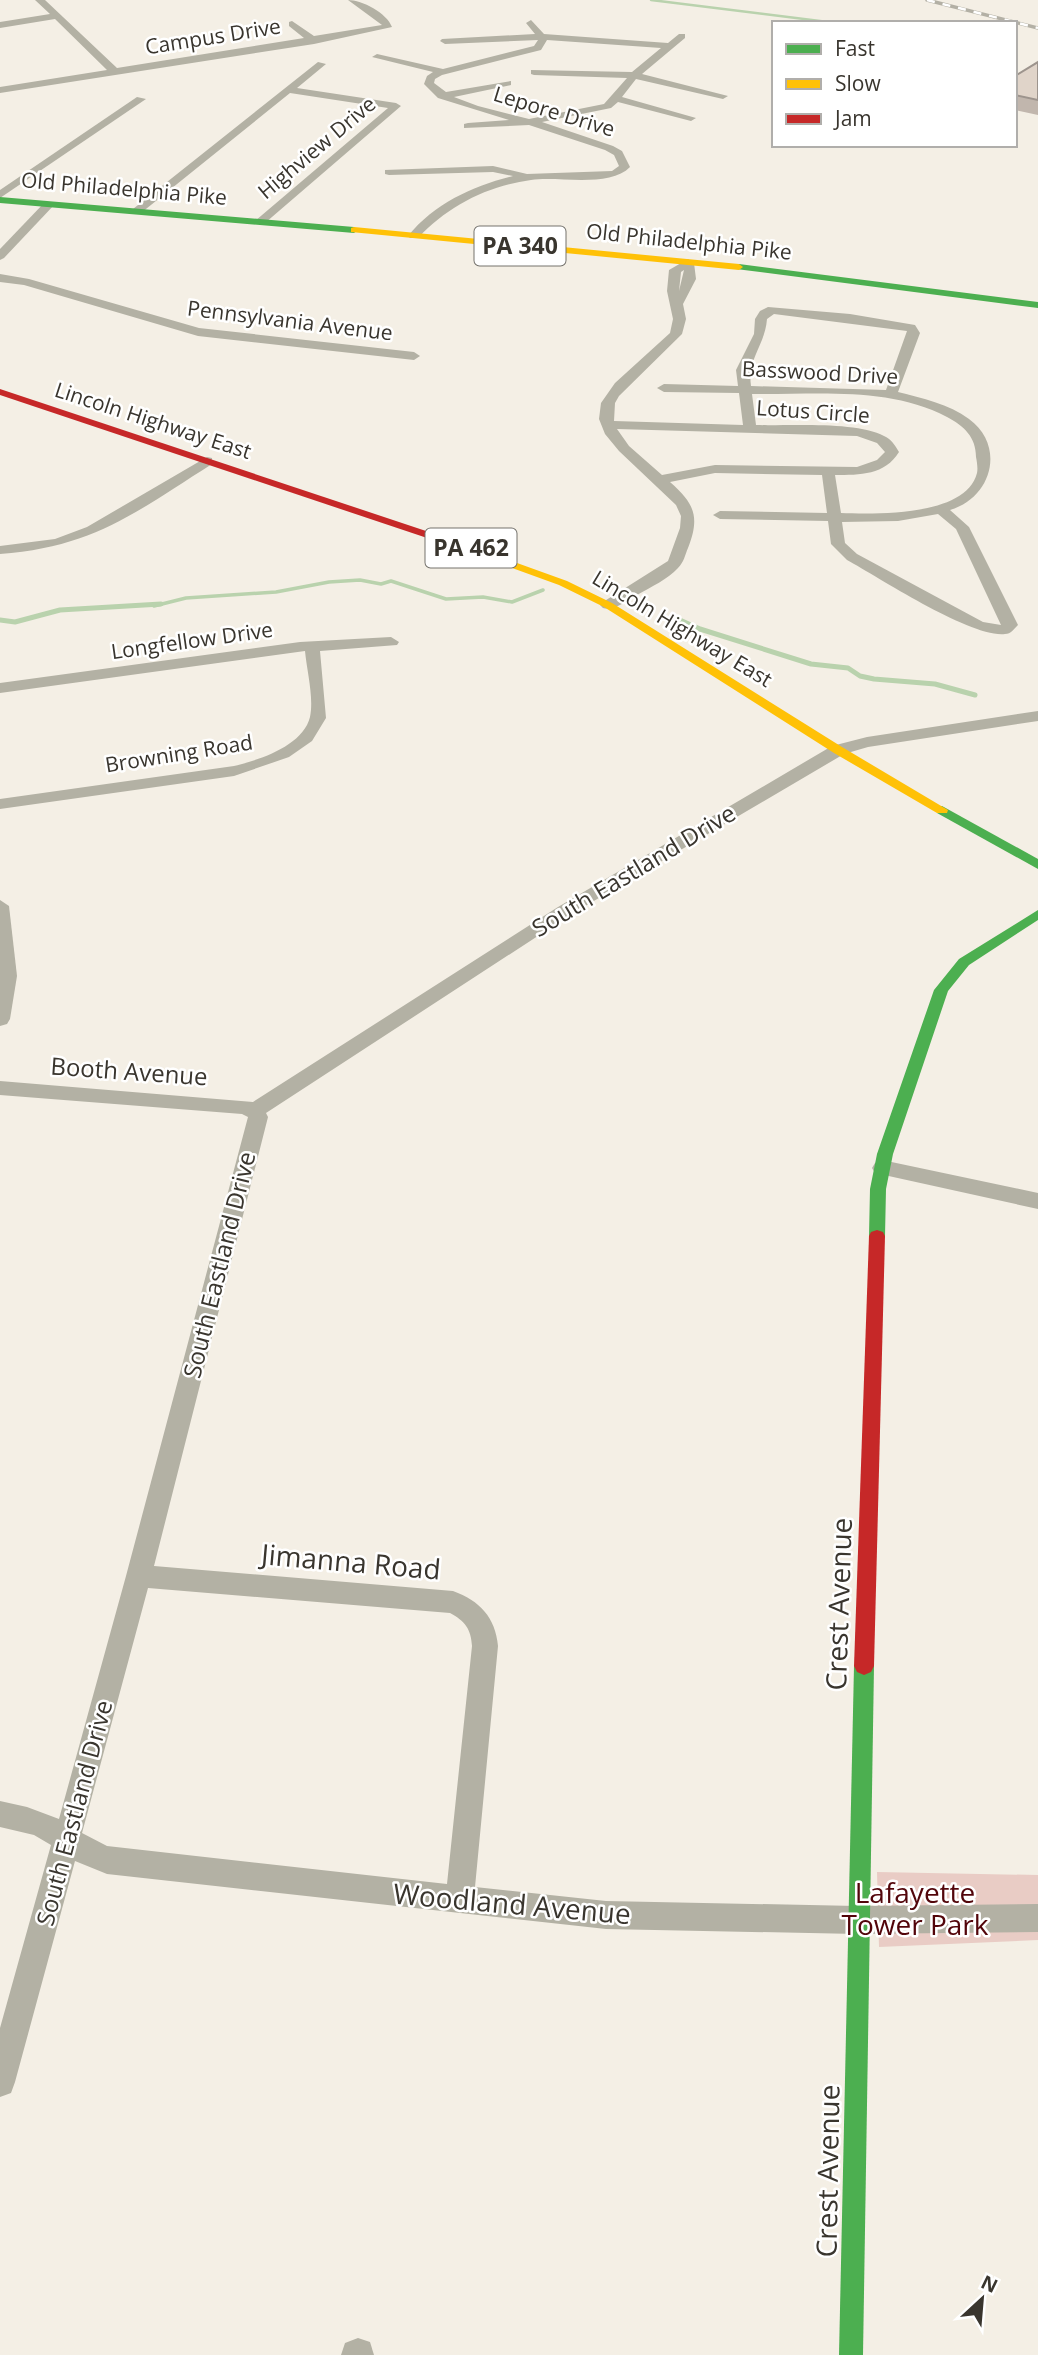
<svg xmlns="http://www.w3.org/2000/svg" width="1038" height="2355" font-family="'Open Sans',sans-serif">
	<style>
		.green { fill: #e9ccc5 }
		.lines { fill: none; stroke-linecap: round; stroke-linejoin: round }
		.stream-far2 { stroke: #b9d2ad; stroke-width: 2.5 }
		.stream-far1 { stroke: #b9d2ad; stroke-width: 3.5 }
		.stream { stroke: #b9d2ad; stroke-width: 5 }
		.street { fill: #b3b1a4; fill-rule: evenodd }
		.fast { fill: #4caf50; fill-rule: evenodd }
		.slow { fill: #ffc107; fill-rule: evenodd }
		.jam { fill: #c62828; fill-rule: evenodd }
		.rail-casing { stroke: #b3b0a5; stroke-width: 3.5 }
		.rail { stroke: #fff; stroke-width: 2.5; stroke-dasharray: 8; stroke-linecap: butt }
		.wall { fill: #c1b6ad }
		.building { fill: #e0d4c9; stroke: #9d948d; stroke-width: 2 }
		.labels { text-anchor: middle; stroke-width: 5; stroke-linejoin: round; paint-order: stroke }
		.far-street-label { font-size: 21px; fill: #39352e; stroke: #fff }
		.shield { fill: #fff; stroke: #74726d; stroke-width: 2 }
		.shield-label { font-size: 23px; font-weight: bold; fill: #39352e }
		.street-label { font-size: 24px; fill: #39352e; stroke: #fff }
		.near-street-label { font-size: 28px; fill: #39352e; stroke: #fff }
		.near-park-label { font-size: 28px; fill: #52050a; stroke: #fff }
	</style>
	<rect width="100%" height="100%" fill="#f4efe5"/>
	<!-- green -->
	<polygon class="green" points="877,1872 1038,1875 1038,1940 879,1947"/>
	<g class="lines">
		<!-- stream-far2 -->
		<polyline class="stream-far2" points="651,0 828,22"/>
		<!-- stream-far1 -->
		<polyline class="stream-far1" points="154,606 186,598 276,592 329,582 360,580 381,584 391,581 446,599 483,597 512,602 543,590"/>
		<!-- stream -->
		<g class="stream">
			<polyline points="673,617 700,629 811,664 848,668 860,676 874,679 935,684 975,695"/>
			<polyline points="0,620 15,622 60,610 161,604"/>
		</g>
		<!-- street -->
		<g class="street">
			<path d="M 35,0 L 45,0 L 117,68 L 304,38 L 289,26 L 289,22 L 292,21 L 314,36 L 382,25 L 348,0 C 362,0 387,13 392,27 L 314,44 L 0,93 L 0,87 L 107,70 L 55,19 L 0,28 L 0,22 L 50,14 Z"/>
			<path d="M 531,20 L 544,34 L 668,43 L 679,34 L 685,34 L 685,38 L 642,74 L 728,96 L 723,99 L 636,79 L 622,97 L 696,118 L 691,121 L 618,102 L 611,108 L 542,122 L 613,146 L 622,151 L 630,167 C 610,188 559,176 531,180 C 487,186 448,206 418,238 L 410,238 L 408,236 C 435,203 473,186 513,176 L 493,172 L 389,175 L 385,174 L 385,170 L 493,166 L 527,174 L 612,171 L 619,166 L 614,155 L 605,150 L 529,125 L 464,128 L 464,124 L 468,123 L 509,120 L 438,98 L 424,84 L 427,76 L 433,72 L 372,57 L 377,54 L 443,69 L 534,46 L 538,40 L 445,44 L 440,41 L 442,39 L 535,34 L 526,23 ZM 547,40 L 661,48 L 632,72 L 531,70 L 531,74 L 534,75 L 627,78 L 604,104 L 529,119 L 478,106 L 454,97 L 511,85 L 511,81 L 446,92 L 434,83 L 435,79 L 442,75 L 541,50 Z"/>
			<polygon points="318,62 326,64 297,88 396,103 401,106 265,223 255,221 388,108 290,93 141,213 133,213 133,209"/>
			<polygon points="137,97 146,99 0,198 0,190"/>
			<polygon points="45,202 55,204 4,258 0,260 0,249"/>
			<path d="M 688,259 L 694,263 L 696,279 L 683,304 L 686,319 L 682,334 L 619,396 L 615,403 L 614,421 L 743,425 L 739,393 L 664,392 L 657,388 L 664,384 L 738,386 L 736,370 L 754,334 L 755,319 L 760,311 L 768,307 L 850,314 L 915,325 L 920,333 L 898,392 C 922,398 949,404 969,419 C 1006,446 992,498 950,510 L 969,527 L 1018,625 C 1014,629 1011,634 1005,634 C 971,638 880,578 847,560 L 831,544 L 828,521 L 720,519 L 713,515 L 720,511 L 827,513 L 822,475 L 715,473 L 670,482 C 695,504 700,517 688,548 C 685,555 684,562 678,568 C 668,579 651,587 637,595 C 627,600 615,611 603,608 L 600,605 L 603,602 L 668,561 L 680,528 L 681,516 L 676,505 L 619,451 L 605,434 L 599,419 L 601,403 L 615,383 L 670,333 L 673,319 L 667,291 L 669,270 ZM 684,270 L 679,291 L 681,272 ZM 774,314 L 907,331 L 886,390 L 751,386 C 747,358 765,346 767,319 ZM 752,394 C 816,395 888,386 947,417 C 964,426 976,437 976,457 C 977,462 978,469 977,473 C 966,517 875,514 841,513 L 835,475 C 860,475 885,475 899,452 C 895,445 891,439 884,436 C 857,421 789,426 756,425 ZM 617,429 L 857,436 L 877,443 L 885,452 L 877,460 L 857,467 L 715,465 L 662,475 L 629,446 ZM 938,514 L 956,529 L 1001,625 L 983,622 L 857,554 L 845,543 L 842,522 L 898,521 Z"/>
			<polygon points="0,274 29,279 199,328 414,352 420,356 414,360 198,336 24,285 0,282"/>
			<path d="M 207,457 L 212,458 L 212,464 C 136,512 94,547 0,554 L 0,546 L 55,539 L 87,527 Z"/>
			<path d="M 391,637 L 399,642 L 397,645 L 320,651 L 326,718 L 312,741 L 289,757 L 234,776 L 0,809 L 0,799 L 234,766 C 259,760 303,746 310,717 C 314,697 307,672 305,651 L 0,693 L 0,683 L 300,642 Z"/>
			<path d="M 1038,711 L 1038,721 L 868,747 L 844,754 L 570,915 L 266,1113 L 268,1117 L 154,1566 L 453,1591 C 480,1601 495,1617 498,1646 L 475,1887 L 606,1901 L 857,1906 L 1038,1904 L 1038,1932 L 857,1934 L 606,1929 L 107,1874 L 75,1861 L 15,2082 L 11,2093 L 0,2097 L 0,2028 L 51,1845 L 34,1835 L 0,1827 L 0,1801 L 27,1807 L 59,1819 L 126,1576 L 248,1117 L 242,1114 L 0,1095 L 0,1081 L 253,1102 L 558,907 L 832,746 L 867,737 ZM 148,1588 L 450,1613 C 465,1621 471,1629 472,1646 L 447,1884 L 107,1846 L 82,1833 Z"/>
			<polygon points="0,900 9,906 17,976 10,1019 7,1024 0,1026"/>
			<polygon points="882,1160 1038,1193 1038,1209 875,1173 872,1168 875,1163"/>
			<polygon points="358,2338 370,2342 374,2355 341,2355 345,2343"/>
		</g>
		<!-- fast -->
		<g class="fast">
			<polygon points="0,197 354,227 358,230 354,233 0,203"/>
			<polygon points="739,264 1038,302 1038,308 736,269 735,267"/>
			<polygon points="942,806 1038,859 1038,869 937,813 937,807"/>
			<polygon points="1038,910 1038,920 969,965 948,991 893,1154 886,1189 885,1236 883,1240 871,1240 869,1236 870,1189 877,1154 934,990 959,959"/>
			<polygon points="864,1657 871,1660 874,1666 863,2355 839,2355 854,1666 857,1660"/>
		</g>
		<!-- slow -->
		<g class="slow">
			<polygon points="354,227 739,264 743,267 739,270 351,232 351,228"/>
			<polygon points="464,544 567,581 612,603 842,747 948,810 947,813 937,813 834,753 604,607 559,585 460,549 459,547"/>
		</g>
		<!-- jam -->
		<g class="jam">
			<polygon points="0,389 468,545 469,547 460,549 0,395"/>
			<polygon points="877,1230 883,1232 885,1236 874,1666 871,1672 864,1675 857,1672 854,1666 869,1236 871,1232"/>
		</g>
		<!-- rail casing -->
		<g class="rail-casing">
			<polyline id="rail" points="927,0 1038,28"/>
		</g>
		<!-- rail -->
		<use href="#rail" class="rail"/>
	</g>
	<!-- wall -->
	<polygon class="wall" points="1038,62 1038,115 1015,110 1015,76"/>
	<!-- building -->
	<polygon class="building" points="1038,62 1038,100 1015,95 1015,76"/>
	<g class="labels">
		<!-- far-street labels -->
		<g class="far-street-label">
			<text transform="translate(213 37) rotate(-9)" y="7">Campus Drive</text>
			<text transform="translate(554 112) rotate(17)" y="7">Lepore Drive</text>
			<text transform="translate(317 148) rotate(-40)" y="7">Highview Drive</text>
			<text transform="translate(124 189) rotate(5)" y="7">Old Philadelphia Pike</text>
			<text transform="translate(689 242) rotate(6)" y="7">Old Philadelphia Pike</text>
			<text transform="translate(290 321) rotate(7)" y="7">Pennsylvania Avenue</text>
			<text transform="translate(820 373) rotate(3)" y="7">Basswood Drive</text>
			<text transform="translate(813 412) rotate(4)" y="7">Lotus Circle</text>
			<text transform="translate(153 421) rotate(18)" y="7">Lincoln Highway East</text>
			<text transform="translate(682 629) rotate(31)" y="7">Lincoln Highway East</text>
			<text transform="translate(192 641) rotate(-8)" y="7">Longfellow Drive</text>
			<text transform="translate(179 754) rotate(-9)" y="7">Browning Road</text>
		</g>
		<!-- shield labels -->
		<g class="shield">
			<rect x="474.5" y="226.5" width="91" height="39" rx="5"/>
			<rect x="425.5" y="528.5" width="91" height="39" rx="5"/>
		</g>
		<g class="shield-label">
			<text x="520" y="254">PA 340</text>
			<text x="471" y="556">PA 462</text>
		</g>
		<!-- street labels -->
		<g class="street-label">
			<text transform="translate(634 871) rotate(-31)" y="8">South Eastland Drive</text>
			<text transform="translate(129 1072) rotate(4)" y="8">Booth Avenue</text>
			<text transform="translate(220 1265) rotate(-76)" y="8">South Eastland Drive</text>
			<text transform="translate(75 1813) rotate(-75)" y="8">South Eastland Drive</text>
		</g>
		<!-- near-street labels -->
		<g class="near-street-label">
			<text transform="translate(351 1562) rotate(5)" y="10">Jimanna Road</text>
			<text transform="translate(839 1604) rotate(-88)" y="10">Crest Avenue</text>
			<text transform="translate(512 1904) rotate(5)" y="10">Woodland Avenue</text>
			<text transform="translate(828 2171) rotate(-89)" y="10">Crest Avenue</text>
		</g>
		<!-- near-park labels -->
		<g class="near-park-label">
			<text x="915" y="1903">Lafayette<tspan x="915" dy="32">Tower Park</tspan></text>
		</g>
	</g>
	<!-- legend -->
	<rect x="772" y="21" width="245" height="126" fill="#ffffff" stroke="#b0aeab" stroke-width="2"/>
	<rect x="786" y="44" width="35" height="10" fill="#4caf50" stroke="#b0aeab" stroke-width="2"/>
	<text x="835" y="56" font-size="21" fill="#39352e">Fast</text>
	<rect x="786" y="79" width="35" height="10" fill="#ffc107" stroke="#b0aeab" stroke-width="2"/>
	<text x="835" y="91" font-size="21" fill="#39352e">Slow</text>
	<rect x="786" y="114" width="35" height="10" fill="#c62828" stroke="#b0aeab" stroke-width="2"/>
	<text x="835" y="126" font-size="21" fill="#39352e">Jam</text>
	<!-- north arrow -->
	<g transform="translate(982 2299) rotate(26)" stroke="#ffffff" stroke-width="5" paint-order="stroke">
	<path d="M0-5L12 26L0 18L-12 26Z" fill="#39352e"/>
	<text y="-10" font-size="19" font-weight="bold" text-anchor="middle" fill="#39352e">N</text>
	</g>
</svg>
